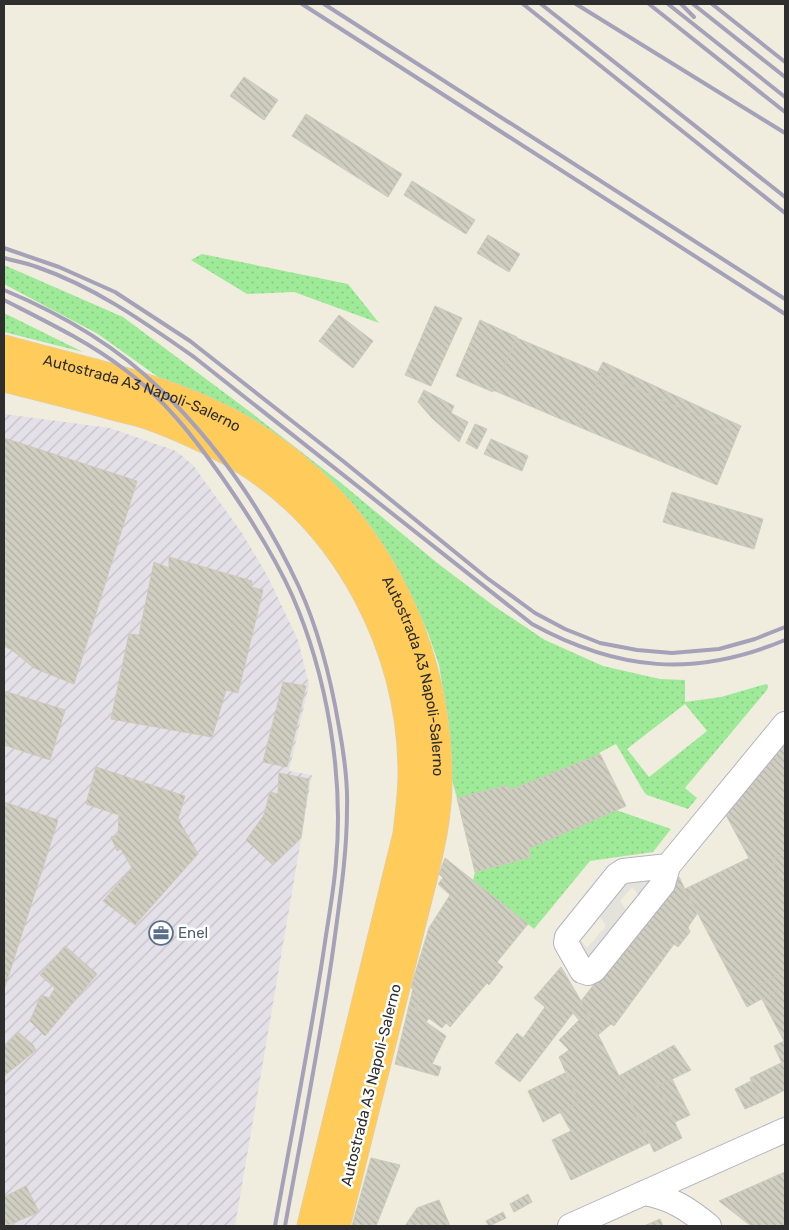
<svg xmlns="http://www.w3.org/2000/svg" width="789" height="1230" font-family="Rubik,sans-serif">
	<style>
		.industrial { fill: url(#industrial-furrows) }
		.grass { fill: url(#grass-dots); fill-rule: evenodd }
		.plaza { fill: #e3e2db }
		.building { fill: url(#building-back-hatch); stroke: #cccab8 }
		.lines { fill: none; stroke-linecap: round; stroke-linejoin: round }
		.minor-casing { stroke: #b4b3c2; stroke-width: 26 }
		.highway-casing { stroke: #d1d1d1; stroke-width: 29 }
		.minor { stroke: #fff; stroke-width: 24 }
		.highway { stroke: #ffcb5b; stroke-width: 28 }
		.rail { stroke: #a4a1b9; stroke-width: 4 }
		.labels { text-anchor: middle; stroke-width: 5; stroke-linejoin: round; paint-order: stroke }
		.street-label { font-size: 15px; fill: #2e2e2e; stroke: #fff }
		.service-label { font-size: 15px; fill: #4e5e75; stroke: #fff; text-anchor: start }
	</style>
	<defs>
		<pattern id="industrial-furrows" width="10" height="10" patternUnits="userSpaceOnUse" patternTransform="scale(1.25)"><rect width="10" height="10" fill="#e4e0e8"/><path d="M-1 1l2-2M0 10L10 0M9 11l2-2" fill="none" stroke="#c4c0c7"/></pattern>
		<pattern id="grass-dots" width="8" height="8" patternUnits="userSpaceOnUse" patternTransform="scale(1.25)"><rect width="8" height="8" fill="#9fea98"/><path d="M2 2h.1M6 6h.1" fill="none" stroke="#89c983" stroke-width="1.8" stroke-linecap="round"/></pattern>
		<pattern id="building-back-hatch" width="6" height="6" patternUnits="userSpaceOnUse" patternTransform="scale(1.25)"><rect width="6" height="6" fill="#cfcec1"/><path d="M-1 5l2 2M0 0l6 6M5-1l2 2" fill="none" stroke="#b2b1a6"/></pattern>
	</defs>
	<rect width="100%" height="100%" fill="#f0eddf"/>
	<!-- industrial -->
	<polygon class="industrial" points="4,414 110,428 176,451 193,465 242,533 267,575 298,640 309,685 289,771 312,775 235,1226 4,1226"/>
	<!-- grass -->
	<g class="grass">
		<polygon points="202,254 348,284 379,323 294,292 247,294 191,260"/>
		<path d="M 4,265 L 123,317 L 249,411 L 340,482 L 436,562 L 494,606 L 545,640 L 603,666 L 660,679 L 685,680 L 685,702 L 721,697 L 766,684 L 768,685 L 767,690 L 685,788 L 697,798 L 688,809 L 647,795 L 644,792 L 616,744 L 599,753 L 600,754 L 510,790 L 508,785 L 457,798 L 449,769 L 448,736 L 444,697 L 439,665 L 428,633 L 414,602 L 393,564 L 165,382 L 98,334 L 4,284 ZM 685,704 L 707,731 L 649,777 L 627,749 Z"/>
		<polygon points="4,313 83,352 4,332"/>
		<polygon points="616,810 671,829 653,852 590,861 534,929 473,880 475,872 531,857 528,849"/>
	</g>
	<!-- plaza -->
	<polygon class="plaza" points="655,875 641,897 632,887 620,901 628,913 591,961 574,942 577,936 587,948 606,926 597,912 624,878"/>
	<!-- building -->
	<g class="building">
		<polygon points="244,77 278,100 264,120 230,96"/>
		<polygon points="306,114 402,174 388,197 292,136"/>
		<polygon points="412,181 475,220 466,234 404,195"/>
		<polygon points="488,235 520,254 509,272 477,253"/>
		<polygon points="435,306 462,318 431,386 405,375"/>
		<polygon points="339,315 373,341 353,368 319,341"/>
		<polygon points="480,320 517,337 493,392 456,376"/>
		<polygon points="517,338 602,374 577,426 493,390"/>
		<polygon points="603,362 741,426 738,433 598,372"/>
		<polygon points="602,374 738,433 717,485 577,426"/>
		<polygon points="424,390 454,406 451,413 468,422 459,442 432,418 418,402"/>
		<polygon points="475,424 487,429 477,449 466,443"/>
		<polygon points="4,438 137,481 74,684 34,668 12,650 4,646"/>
		<polygon points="491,439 528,456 522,471 484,454"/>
		<polygon points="672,492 763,519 754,549 663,522"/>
		<polygon points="169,557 252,581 251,587 263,590 238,693 226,690 212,737 111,719 129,634 139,635 154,562 169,568"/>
		<polygon points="283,682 306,686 287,767 263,762"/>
		<polygon points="4,691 65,710 50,760 4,745"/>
		<polygon points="785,744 785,854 772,859 785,891 785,971 741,996 685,889 749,858 726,815"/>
		<polygon points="600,754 626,806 528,849 531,857 475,872 457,798 508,785 510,790"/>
		<polygon points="96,767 185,796 178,819 198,854 135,925 103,901 132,868 121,849 117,851 111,837 118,835 119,815 86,804"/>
		<polygon points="279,773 309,779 301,838 273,865 246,840 264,815 270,792 278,794"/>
		<polygon points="4,802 58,820 5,987 4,987"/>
		<polygon points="785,854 785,891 772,859"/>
		<polygon points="445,858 528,924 497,962 503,967 489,985 487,983 450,1027 446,1023 442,1028 415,1008 421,1000 411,987 429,928 450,895 438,884 443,878 439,874"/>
		<polygon points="679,877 697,914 688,927 690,932 678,947 674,944 614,1026 611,1024 598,1035 581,1001"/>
		<polygon points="65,946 97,974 45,1036 30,1021 41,995 49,998 55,988 40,975"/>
		<polygon points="561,967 581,1001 619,1076 649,1143 571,1180 552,1140 571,1131 560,1112 579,1102 559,1057 569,1050 559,1040 579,1020 573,1013 520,1082 495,1063 517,1033 523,1038 545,1007 534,998"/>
		<polygon points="785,971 785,986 747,1007 741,996"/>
		<polygon points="785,986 785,1078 779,1064 782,1063 774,1046 784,1041 762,999"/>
		<polygon points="413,989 421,1000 415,1008 429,1018 426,1022 446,1036 432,1064 441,1067 438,1076 395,1064"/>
		<polygon points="18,1032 33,1045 36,1050 4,1076 4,1048"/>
		<polygon points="674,1045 691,1070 658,1086 644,1062"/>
		<polygon points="644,1062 658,1086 682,1138 654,1152 619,1076"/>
		<polygon points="779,1064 785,1078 785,1090 761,1102 750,1078"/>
		<polygon points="565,1073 579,1102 543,1122 528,1091"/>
		<polygon points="672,1079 690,1115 675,1122 658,1086"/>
		<polygon points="751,1081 761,1102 745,1109 735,1089"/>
		<polygon points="371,1158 400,1165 376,1226 352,1226"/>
		<polygon points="785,1172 785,1226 751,1226 719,1201"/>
		<polygon points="26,1186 39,1212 6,1226 8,1226 4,1226 4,1197"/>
		<polygon points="528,1194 532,1202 514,1212 510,1204"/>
		<polygon points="439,1200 450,1226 424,1226 417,1208"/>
		<polygon points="417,1208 424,1226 405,1226"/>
		<polygon points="503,1212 506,1218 489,1226 486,1221"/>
		<polygon points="660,1219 663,1226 644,1226"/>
	</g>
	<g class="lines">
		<!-- minor casing -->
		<g class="minor-casing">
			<g id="minor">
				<polyline points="668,866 623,871 617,875 567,937 566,943 582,971 588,973 594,970 663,884 668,866 785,724"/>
				<path d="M 644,1193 C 672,1198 688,1209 709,1226"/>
				<polyline points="570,1226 785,1130"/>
			</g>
		</g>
		<!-- highway casing -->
		<g class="highway-casing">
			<g id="highway">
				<path id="s1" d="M 4,349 C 75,369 153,384 219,417 C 357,484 440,631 438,783 C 438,817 430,850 422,883 L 336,1226"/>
				<path d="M 4,378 C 40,387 77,396 113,406 C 127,410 141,412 153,417 C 181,427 217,444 242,459 C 349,525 412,650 412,774 C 412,794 409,814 407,834 L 311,1226"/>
			</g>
		</g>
		<!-- minor -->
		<use href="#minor" class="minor"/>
		<!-- highway -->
		<use href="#highway" class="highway"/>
		<!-- rail -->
		<g class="rail">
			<polyline points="302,4 785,314"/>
			<polyline points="324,4 785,299"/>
			<polyline points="523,4 785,213"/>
			<polyline points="541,4 785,197"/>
			<polyline points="576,4 785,133"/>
			<polyline points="649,4 785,112"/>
			<polyline points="668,4 785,97"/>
			<polyline points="681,4 694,17"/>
			<polyline points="693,4 785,77"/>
			<polyline points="712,4 785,62"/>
			<polyline points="4,248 59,267 115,292 190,341 343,461 487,578 535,613 565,629 600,643 637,650 672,653 719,649 755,639 785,627"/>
			<path d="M 4,258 C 15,261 26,263 37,267 C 95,287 144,322 194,357 L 532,624 C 618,671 694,678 785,640"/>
			<path d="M 4,290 C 59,313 116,346 159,388 C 217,444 265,514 299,587 C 319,631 331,680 339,727 C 344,754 348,781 347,808 C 347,854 340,898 334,943 C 321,1038 302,1132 285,1226"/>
			<path d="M 4,300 C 45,321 87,341 124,369 C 164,398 196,440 224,480 C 249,516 274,555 292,595 C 327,675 344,775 336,862 C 334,889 329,915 325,942 C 311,1037 292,1131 275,1226"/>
		</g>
	</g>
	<!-- icons -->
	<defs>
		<g id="office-ring" transform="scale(1.25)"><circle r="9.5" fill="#fff" stroke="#5c6f8a" stroke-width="1.5"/><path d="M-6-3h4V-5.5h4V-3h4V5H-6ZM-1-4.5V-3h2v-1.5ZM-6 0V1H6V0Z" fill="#5c6f8a"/></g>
	</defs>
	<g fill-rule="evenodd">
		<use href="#office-ring" x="161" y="933"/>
	</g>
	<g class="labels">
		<!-- street labels -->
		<g class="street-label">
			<text dy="5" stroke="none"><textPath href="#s1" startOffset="145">Autostrada A3 Napoli-Salerno</textPath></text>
			<text dy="5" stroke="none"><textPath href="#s1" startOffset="565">Autostrada A3 Napoli-Salerno</textPath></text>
			<text transform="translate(371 1085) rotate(-76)" y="5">Autostrada A3 Napoli-Salerno</text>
		</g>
		<!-- service labels -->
		<g class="service-label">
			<text x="178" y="938">Enel</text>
		</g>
	</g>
	<!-- border -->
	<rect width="789" height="1230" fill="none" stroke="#2e2e2e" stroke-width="10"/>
</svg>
